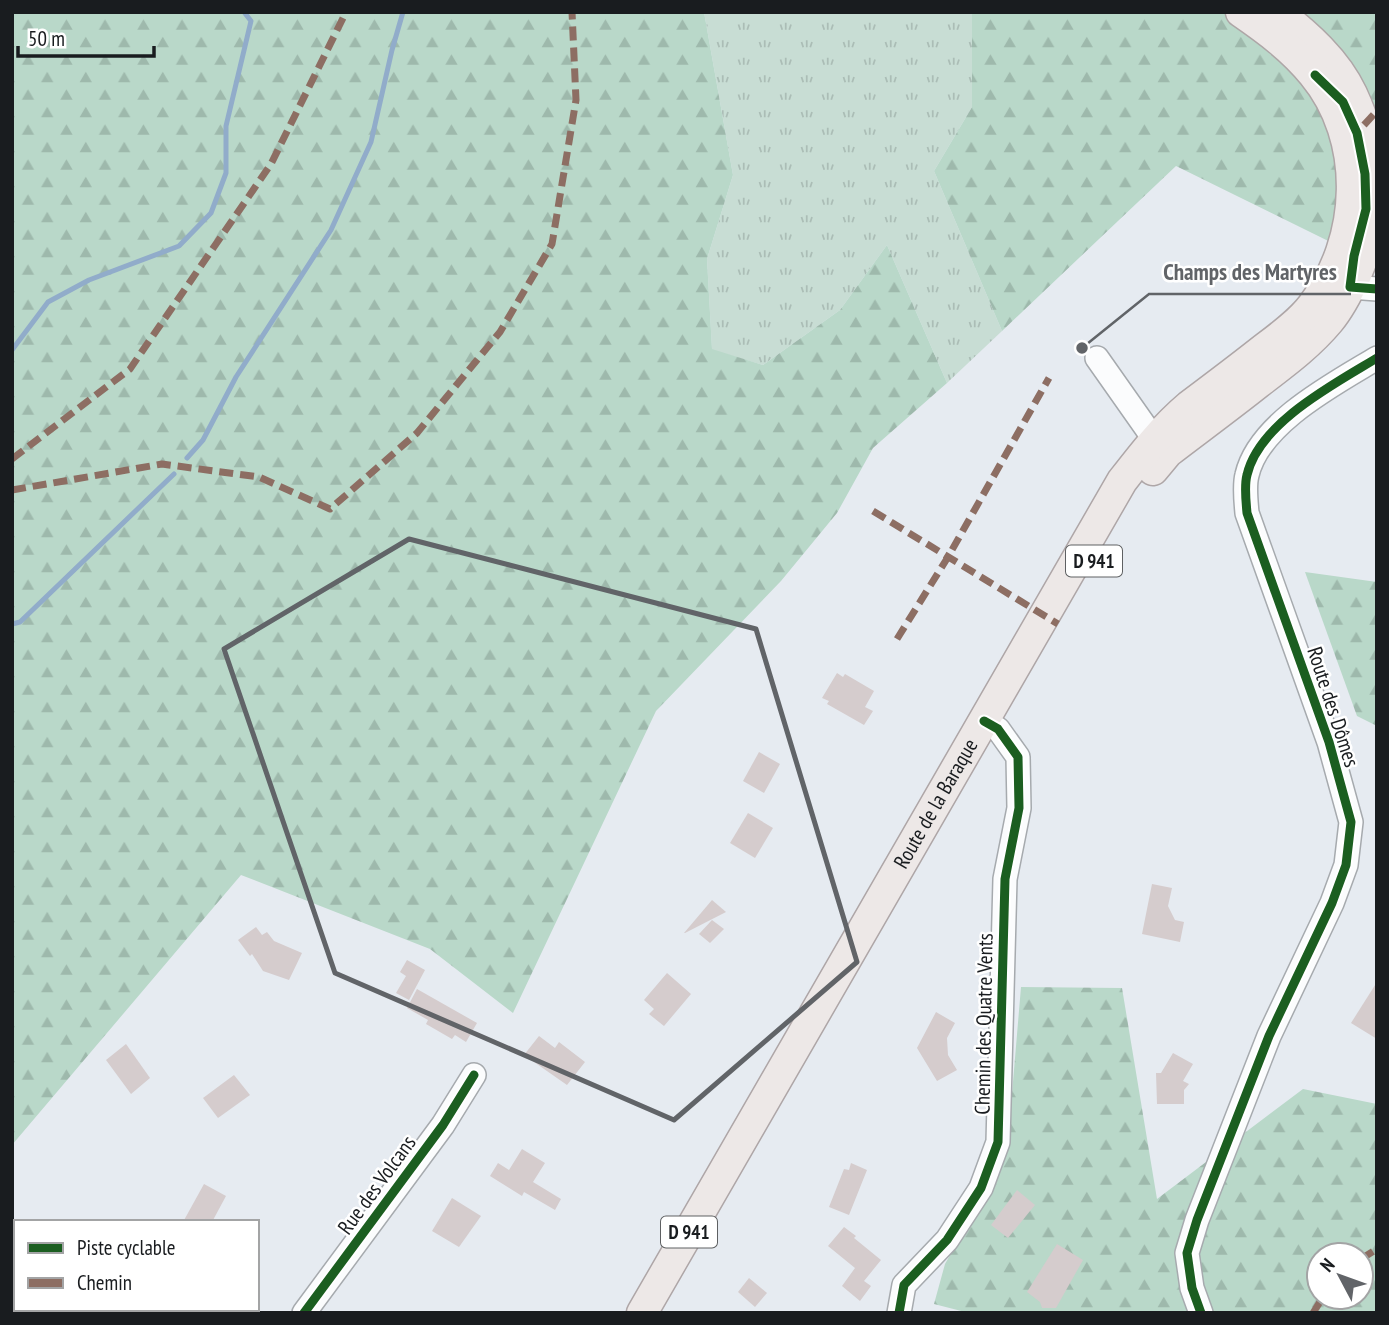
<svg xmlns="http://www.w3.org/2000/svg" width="1389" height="1325" font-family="'PT Sans Narrow',sans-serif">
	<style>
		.grass { fill: url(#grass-tufts) }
		.forest { fill: url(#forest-firs); fill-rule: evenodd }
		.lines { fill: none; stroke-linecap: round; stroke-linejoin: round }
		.stream { stroke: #91acca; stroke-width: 5 }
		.building { fill: #d5cccd }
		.minor-casing { stroke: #a6aaae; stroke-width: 26 }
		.major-casing { stroke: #aea6a7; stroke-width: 33 }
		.minor { stroke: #fbfcfd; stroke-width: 23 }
		.major { stroke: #ede8e7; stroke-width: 30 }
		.quiet { stroke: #8d6e63; stroke-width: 7; stroke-dasharray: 14 7; stroke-linecap: butt }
		.cycleway-casing { stroke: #fff; stroke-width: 13 }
		.cycleway { stroke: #1b5e20; stroke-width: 9 }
		.marked { fill: none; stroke: #616468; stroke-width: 5; stroke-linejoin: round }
		.labels { text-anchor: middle; stroke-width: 5; stroke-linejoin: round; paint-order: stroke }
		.shield { fill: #fff; stroke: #5e6062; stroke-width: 2 }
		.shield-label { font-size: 19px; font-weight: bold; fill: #191c1f }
		.street-label { font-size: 21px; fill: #191c1f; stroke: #fff }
		.leader { fill: none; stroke: #616468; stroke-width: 2.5 }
		.callout-dot { fill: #616468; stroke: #fff; stroke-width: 2.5 }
		.callout-label { font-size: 23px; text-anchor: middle; font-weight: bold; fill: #616468; stroke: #fff; stroke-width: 5; stroke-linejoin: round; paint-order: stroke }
	</style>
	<defs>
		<pattern id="grass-tufts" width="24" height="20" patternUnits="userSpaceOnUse" patternTransform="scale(1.75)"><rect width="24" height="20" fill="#c8ddd4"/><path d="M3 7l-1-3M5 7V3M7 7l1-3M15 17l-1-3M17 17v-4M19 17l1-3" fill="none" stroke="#abbdb6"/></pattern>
		<pattern id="forest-firs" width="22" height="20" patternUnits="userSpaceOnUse" patternTransform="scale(1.75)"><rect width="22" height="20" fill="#b9d8c9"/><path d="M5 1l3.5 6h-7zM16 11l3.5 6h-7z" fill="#9eb9ac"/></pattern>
	</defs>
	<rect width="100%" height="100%" fill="#e6ebf1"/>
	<!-- grass -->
	<polygon class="grass" points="704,12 972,12 972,107 934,171 1002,331 947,383 887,245 840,310 763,365 712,350 707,259 733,175"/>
	<!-- forest -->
	<g class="forest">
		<polygon points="12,12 704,12 733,175 707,259 712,349 763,365 840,310 887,245 947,383 873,448 837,513 781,581 656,711 513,1013 430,949 241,875 12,1145"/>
		<polygon points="972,12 1377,12 1377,265 1176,166 1002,331 934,171 972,107"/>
		<polygon points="1305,572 1377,582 1377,726 1357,716"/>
		<path d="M 1021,987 L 1122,988 L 1157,1199 L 1303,1089 L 1377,1104 L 1377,1313 L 969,1313 L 934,1304 L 945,1264 L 1007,1153 ZM 1319,1255 L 1361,1255 L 1361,1297 L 1319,1297 Z"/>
	</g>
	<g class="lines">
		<!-- stream -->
		<g class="stream">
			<polyline points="12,350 48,302 89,280 179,246 211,213 226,173 226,126 251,21 244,12"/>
			<polyline points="187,458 203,440 236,377 331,230 371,142 392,50 403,12"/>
			<polyline points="12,624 20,622 174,474"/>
		</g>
	</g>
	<!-- building -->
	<g class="building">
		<polygon points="837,673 843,677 845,674 874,691 865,707 873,711 864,725 827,704 829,701 822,698"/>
		<polygon points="759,752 780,764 764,793 743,781"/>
		<polygon points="748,813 773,828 755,858 730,843"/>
		<polygon points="1152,884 1172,888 1168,906 1175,920 1184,922 1180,942 1142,934"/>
		<polygon points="712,900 726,912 685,933 684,933"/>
		<polygon points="712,920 724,929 710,943 699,934"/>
		<polygon points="256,927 262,935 267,932 274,941 302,953 289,980 263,971 252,954 250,956 238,940"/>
		<polygon points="407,960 425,970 409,1000 396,993 406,976 400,972"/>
		<polygon points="667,973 691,994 664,1026 649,1014 654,1009 644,1000"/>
		<polygon points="1377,982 1377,1039 1351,1023"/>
		<polygon points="417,989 477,1023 466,1042 455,1035 452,1039 426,1024 428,1020 407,1008"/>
		<polygon points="936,1012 955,1023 947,1038 948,1055 957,1070 937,1081 917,1048"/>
		<polygon points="539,1036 555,1048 559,1042 585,1062 567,1085 524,1055"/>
		<polygon points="126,1044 150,1078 131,1094 106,1060"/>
		<polygon points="1173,1053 1193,1064 1183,1081 1189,1084 1184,1090 1184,1104 1157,1104 1156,1073 1161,1073"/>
		<polygon points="234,1075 250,1095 218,1118 203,1098"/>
		<polygon points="522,1149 545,1163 533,1182 561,1199 555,1210 524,1192 522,1196 490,1176 498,1163 509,1170"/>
		<polygon points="851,1163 867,1170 849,1215 829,1207 844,1169 849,1170"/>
		<polygon points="204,1184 226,1196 212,1222 183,1222"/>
		<polygon points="1017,1190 1035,1205 1008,1238 991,1225"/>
		<polygon points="452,1198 481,1216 459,1247 432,1231"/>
		<polygon points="844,1227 856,1236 854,1238 881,1260 864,1281 871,1286 860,1301 842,1286 855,1268 828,1246"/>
		<polygon points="1057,1244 1083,1260 1056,1308 1042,1308 1040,1302 1027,1292"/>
		<polygon points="749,1278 767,1293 755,1307 738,1292"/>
	</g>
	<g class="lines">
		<!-- minor casing -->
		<g class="minor-casing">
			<g id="minor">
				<polyline points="1352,272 1350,287 1377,289"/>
				<polyline points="1097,358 1154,439"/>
				<polyline points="304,1313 443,1125 474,1075"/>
				<polyline points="899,1313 904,1285 947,1240 981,1188 998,1142 1005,879 1019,808 1018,757 998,729 984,721"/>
				<path d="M 1201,1313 L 1192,1288 L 1187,1253 L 1197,1220 L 1269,1036 L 1332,903 L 1346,865 L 1351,822 L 1329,742 L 1247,513 C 1246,501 1244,486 1247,475 C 1259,423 1334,384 1377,358"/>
			</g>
		</g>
		<!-- major casing -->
		<g class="major-casing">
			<g id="major">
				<path d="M 1153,470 L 1168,452 C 1198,429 1228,407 1257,384 C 1283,364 1308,346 1329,321 C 1340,308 1349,290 1356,275 C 1381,216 1380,153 1352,94 C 1336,60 1307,35 1278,12"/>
				<path id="s1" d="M 642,1313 L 1122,481 C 1143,454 1163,428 1189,406 C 1213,388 1237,370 1261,351 C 1278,338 1299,323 1312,306 C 1363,240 1367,139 1313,74 C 1293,49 1267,30 1241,12"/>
			</g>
		</g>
		<!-- minor -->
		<use href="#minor" class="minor"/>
		<!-- major -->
		<use href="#major" class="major"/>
		<!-- quiet -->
		<g class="quiet">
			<polyline points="1364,125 1377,111"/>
			<polyline points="12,459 130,369 271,164 346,12"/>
			<polyline points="12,490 162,464 259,477 330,509 417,433 500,332 552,244 576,100 572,12"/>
			<polyline points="873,511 1058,624"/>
			<polyline points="897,639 948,557 1049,378"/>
			<polyline points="1361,1259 1377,1249"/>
			<polyline points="1313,1313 1323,1297"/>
		</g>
		<!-- cycleway casing -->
		<g class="cycleway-casing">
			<g id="cycleway">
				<polyline points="1315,75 1343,102 1357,133 1365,174 1366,209 1354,256 1350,287 1377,289"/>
				<polyline points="304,1313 443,1125 474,1075"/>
				<polyline points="899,1313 904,1285 947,1240 981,1188 998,1142 1005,879 1019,808 1018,757 998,729 984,721"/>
				<path d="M 1201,1313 L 1192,1288 L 1187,1253 L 1197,1220 L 1269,1036 L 1332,903 L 1346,865 L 1351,822 L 1329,742 L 1247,513 C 1246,501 1244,486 1247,475 C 1259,423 1334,384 1377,358"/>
			</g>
		</g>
		<!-- cycleway -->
		<use href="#cycleway" class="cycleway"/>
	</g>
	<!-- marked area -->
	<path class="marked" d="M 409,539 L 756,629 L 857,962 L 674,1120 L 335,973 L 224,649 Z"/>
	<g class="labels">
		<!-- shield labels -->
		<g class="shield">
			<rect x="1066" y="545.5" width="56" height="31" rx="5"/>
			<rect x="661" y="1216.5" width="56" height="31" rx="5"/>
		</g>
		<g class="shield-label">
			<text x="1094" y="568">D 941</text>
			<text x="689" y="1239">D 941</text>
		</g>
		<!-- street labels -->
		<g class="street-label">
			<text transform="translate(1333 707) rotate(72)" y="7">Route des Dômes</text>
			<text dy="7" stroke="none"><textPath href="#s1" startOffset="588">Route de la Baraque</textPath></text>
			<text transform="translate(984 1024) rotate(-89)" y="7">Chemin des Quatre Vents</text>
			<text transform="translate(377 1185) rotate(-54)" y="7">Rue des Volcans</text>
		</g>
	</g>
	<!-- callouts -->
	<path class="leader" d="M1082 348L1149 294H1351"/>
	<circle class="callout-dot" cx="1082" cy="348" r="7"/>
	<g class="callout-label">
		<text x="1250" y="280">Champs des Martyres</text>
	</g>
	<!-- border -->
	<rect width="1389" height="1325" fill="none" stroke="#191c1f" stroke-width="28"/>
	<!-- legend -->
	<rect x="14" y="1220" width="245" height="91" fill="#ffffff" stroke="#a3a4a5" stroke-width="2"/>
	<rect x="28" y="1243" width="35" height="10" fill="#1b5e20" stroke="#a3a4a5" stroke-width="2"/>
	<text x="77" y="1255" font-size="21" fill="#191c1f">Piste cyclable</text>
	<rect x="28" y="1278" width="35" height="10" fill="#8d6e63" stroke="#a3a4a5" stroke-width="2"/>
	<text x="77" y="1290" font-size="21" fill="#191c1f">Chemin</text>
	<!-- north arrow -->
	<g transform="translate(1340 1276) rotate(311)"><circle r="33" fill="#ffffff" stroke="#a3a4a5" stroke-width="2"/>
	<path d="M0-5L12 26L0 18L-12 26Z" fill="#616468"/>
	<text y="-10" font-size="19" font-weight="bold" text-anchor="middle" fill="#191c1f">N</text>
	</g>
	<!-- scale -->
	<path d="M18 46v10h136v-10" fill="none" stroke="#191c1f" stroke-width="3.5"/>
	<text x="28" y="46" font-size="21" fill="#191c1f" stroke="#ffffff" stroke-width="5" paint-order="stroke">50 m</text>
</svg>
